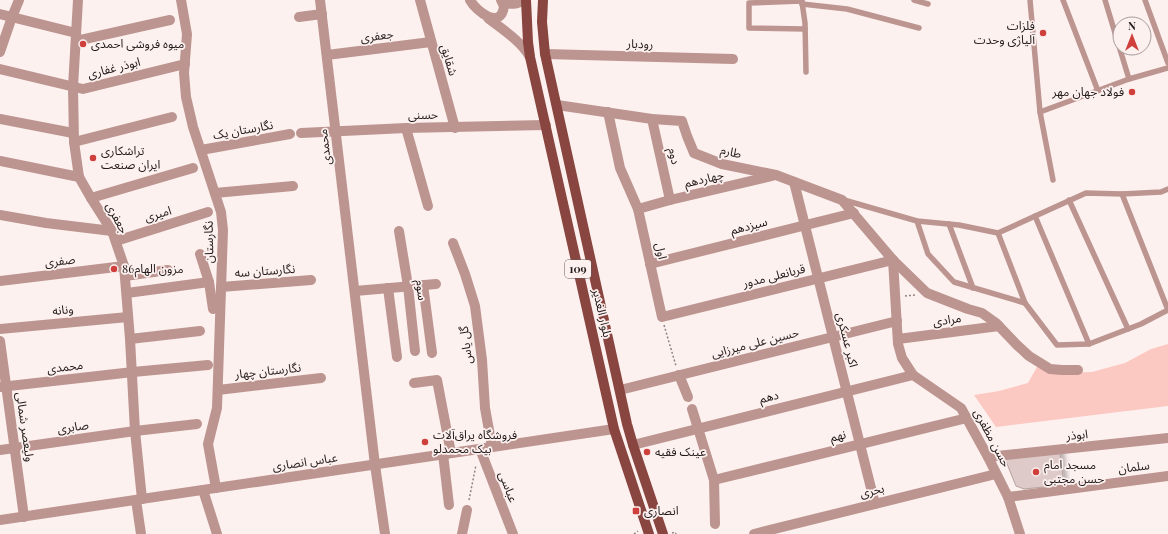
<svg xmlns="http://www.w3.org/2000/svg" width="1168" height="534" font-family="'Playfair Display','Noto Sans Arabic',serif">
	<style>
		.green { fill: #fcc8c2 }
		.building { fill: #decbc9; stroke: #b4a2a0; filter: url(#shadow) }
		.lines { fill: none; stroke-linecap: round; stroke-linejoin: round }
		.path { stroke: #8e8483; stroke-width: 1.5; stroke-dasharray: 2 2; stroke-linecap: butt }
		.service { stroke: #bd9590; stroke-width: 5.5 }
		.minor { stroke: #bd9590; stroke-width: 10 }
		.tertiary { stroke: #bd9590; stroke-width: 10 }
		.primary { stroke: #89453f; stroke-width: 10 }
		.poi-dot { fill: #cf403c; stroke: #fdf1f0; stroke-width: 1.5 }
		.labels { text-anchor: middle; stroke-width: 3.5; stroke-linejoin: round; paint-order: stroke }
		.shield { fill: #fdf1f0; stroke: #625a59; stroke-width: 1 }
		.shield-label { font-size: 11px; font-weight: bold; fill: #201918 }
		.poi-label { font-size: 12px; fill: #201918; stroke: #fdf1f0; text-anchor: start }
		.street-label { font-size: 12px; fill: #201918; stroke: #fdf1f0 }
	</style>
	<defs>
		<filter id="shadow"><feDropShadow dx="3.5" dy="-3.5" stdDeviation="2" flood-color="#0004"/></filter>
	</defs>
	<rect width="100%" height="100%" fill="#fdf1f0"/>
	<!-- green -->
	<polygon class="green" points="1168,344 1168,406 996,427 974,395 999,391 1028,383 1038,365 1057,373 1092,372 1125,363 1151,349"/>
	<!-- building -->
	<polygon class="building" points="1060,453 1064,485 1024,489 1016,486 1005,459"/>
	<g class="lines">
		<!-- path -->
		<g class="path">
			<polyline points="905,296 915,295"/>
			<polyline points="664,325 676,366"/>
			<polyline points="469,500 476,465"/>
			<polyline points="672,533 675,532 676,534"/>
			<polyline points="634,534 638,531"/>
		</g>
		<!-- service -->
		<g class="service">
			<polyline points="914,0 928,4"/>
			<polyline points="1030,0 1040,112"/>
			<polyline points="1063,0 1098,91"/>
			<polyline points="1105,0 1129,79"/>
			<polyline points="1145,0 1168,63"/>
			<polyline points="802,1 749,3 749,28 805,29"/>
			<polyline points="802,2 805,23 806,72"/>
			<polyline points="802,4 847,9 919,28"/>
			<polyline points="1053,180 1040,112 1129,79 1168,68"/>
			<polyline points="1122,194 1168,310"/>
			<polyline points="844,200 917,221 959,225 998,233 1086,193 1122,194 1161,192 1168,189"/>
			<polyline points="1069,200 1128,329"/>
			<polyline points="1035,216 1089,344"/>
			<polyline points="917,221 928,254 954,282 1025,303"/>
			<polyline points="949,224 973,288"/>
			<polyline points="998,233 1025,303 1057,345 1089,344 1141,324 1168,310"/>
		</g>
		<!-- minor -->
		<g class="minor">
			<polyline points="181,0 187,34 184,73 186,97 193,127 221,212 223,230 217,408 208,444 216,488"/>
			<polyline points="320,0 375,465 385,534"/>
			<polyline points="420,0 455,128"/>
			<polyline points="0,14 76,33"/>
			<polyline points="299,17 322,14"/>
			<polyline points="76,41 170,20"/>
			<polyline points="0,52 12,17 19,0"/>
			<polyline points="545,54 733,59"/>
			<polyline points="327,55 431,42"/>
			<polyline points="0,69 83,89 185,64"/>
			<polyline points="557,105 652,119 682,121 687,136 694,153 722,164 776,175 842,200 893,260 927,293 968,309 982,313 996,323 1017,345 1029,356 1050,369 1062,370 1078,370"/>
			<polyline points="608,112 620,168 638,209 662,317 893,260"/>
			<polyline points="0,119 73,133"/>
			<polyline points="652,119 670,200"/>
			<polyline points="406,128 428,206"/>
			<polyline points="301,133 406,128 546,125"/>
			<polyline points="74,142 172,117"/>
			<polyline points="201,150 290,134"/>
			<polyline points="0,161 79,177"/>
			<polyline points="794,182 875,504"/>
			<polyline points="215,193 293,186"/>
			<polyline points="91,198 193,168"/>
			<polyline points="638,209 670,200 772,176"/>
			<polyline points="0,215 46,223 112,231"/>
			<polyline points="399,231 408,286 415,351"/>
			<polyline points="116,241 208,212"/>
			<polyline points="453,243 465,274 475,306 482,360 485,408 492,447"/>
			<polyline points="200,254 209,282 213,309"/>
			<polyline points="650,264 854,213"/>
			<polyline points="125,276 168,270"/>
			<polyline points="0,281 124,266"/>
			<polyline points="423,285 432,353"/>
			<polyline points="221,287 311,280"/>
			<polyline points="388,288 397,357"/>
			<polyline points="355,291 436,284"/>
			<polyline points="127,293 209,282"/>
			<polyline points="0,329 128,317"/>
			<polyline points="130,339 200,331"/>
			<polyline points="898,339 999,326"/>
			<polyline points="0,341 24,517"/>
			<polyline points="679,375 688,397"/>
			<polyline points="414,383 437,380 451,453"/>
			<polyline points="0,387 133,372 208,365"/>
			<polyline points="218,390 321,378"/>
			<polyline points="620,390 897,321"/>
			<polyline points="692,409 714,480 715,524"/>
			<polyline points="633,445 913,375"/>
			<polyline points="480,449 513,534"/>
			<polyline points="0,450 135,431 197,424"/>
			<polyline points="443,454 449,505"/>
			<polyline points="988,457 1168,438"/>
			<polyline points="714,480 967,418"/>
			<polyline points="203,490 217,534"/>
			<polyline points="1008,497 1168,476"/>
			<polyline points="136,500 141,534"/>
			<polyline points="462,534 467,510"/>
			<polyline points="754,534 996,474"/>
		</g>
		<!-- tertiary -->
		<g class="tertiary">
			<polyline points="78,0 73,87 74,142 79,177 91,198 112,231 124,266 130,339 135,431 142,499"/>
			<path d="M 470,0 C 476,11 501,31 504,6 L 501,0"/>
			<path d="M 503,3 C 510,4 518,5 523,0"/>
			<path d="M 488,18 C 502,29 521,41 530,57"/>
			<polyline points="893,260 898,344 902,358 913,375 961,408 988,457 1008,497 1020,534"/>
			<polyline points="0,520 614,429"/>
		</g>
		<!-- primary -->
		<g class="primary">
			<polyline points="526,0 528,42 530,57 614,429 649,534"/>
			<polyline points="543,0 542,22 545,54 627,424 633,445 663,534"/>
		</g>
	</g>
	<!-- markers -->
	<g class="poi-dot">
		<circle cx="1043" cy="33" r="4"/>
		<circle cx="83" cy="44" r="4"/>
		<circle cx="1132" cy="92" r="4"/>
		<circle cx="93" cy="158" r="4"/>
		<circle cx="114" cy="269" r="4"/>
		<circle cx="425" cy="442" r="4"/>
		<circle cx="647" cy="452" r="4"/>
		<circle cx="1036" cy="472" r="4"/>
		<rect x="632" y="507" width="8" height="8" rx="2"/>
	</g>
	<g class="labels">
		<!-- shield labels -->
		<rect class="shield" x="565" y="260" width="26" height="18" rx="3"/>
		<g class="shield-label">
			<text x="578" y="273">109</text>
		</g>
		<!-- poi labels -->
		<g class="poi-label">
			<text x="1035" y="30" text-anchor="end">فلزات<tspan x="1035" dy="14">آلیاژی وحدت</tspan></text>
			<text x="91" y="48">میوه فروشی احمدی</text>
			<text x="1124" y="96" text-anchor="end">فولاد جهان مهر</text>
			<text x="101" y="155">تراشکاری<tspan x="101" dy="14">ایران صنعت</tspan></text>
			<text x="122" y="273">مزون الهام86</text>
			<text x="433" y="439">فروشگاه یراق‌آلات<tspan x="433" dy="14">بیک محمدلو</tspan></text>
			<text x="655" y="456">عینک فقیه</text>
			<text x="1044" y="469">مسجد امام<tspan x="1044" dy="14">حسن مجتبی</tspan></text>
			<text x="644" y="515">انصاری</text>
		</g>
		<!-- street labels -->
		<g class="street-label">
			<text transform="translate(377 36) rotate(-7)" y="4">جعفری</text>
			<text transform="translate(640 44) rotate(2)" y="4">رودبار</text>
			<text transform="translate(449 60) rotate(74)" y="4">شقایق</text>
			<text transform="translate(114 68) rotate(-14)" y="4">ابوذر غفاری</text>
			<text transform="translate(423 115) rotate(-1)" y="4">حسنی</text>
			<text transform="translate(243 130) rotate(-10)" y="4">نگارستان یک</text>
			<text transform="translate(325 147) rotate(-97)" y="4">محمدی</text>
			<text transform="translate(731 152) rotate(13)" y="4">طارم</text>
			<text transform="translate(674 156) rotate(77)" y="4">دوم</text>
			<text transform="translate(704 179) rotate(-13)" y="4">چهاردهم</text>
			<text transform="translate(158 214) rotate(-17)" y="4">امیری</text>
			<text transform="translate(117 218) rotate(62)" y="4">جعفری</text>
			<text transform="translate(749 226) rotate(-14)" y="4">سیزدهم</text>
			<text transform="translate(209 242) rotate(-91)" y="4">نگارستان</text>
			<text transform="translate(661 251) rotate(78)" y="4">اول</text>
			<text transform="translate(60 261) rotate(-7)" y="4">صفری</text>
			<text transform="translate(265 271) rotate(-4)" y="4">نگارستان سه</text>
			<text transform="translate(774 276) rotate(-14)" y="4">قربانعلی مدور</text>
			<text transform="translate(421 290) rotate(83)" y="4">سوم</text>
			<text transform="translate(63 310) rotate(-5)" y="4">ونانه</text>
			<text transform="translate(602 313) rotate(77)" y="4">بلوار الغدیر</text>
			<text transform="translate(947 320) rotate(-8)" y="4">مرادی</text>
			<text transform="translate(847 340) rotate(76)" y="4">اکبر عسکری</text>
			<text transform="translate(755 343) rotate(-14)" y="4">حسین علی میرزایی</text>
			<text transform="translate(466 345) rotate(-97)" y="4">گل یاس</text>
			<text transform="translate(65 367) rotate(-7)" y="4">محمدی</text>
			<text transform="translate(268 371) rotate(-6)" y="4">نگارستان چهار</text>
			<text transform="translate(769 397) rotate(-14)" y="4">دهم</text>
			<text transform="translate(25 427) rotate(82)" y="4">ولیعصر شمالی</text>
			<text transform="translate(73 427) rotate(-8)" y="4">صابری</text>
			<text transform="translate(1077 435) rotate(-6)" y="4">ابوذر</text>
			<text transform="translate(838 436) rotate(-14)" y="4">نهم</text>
			<text transform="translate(992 438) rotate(62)" y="4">حسن مظفری</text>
			<text transform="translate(305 462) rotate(-8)" y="4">عباس انصاری</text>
			<text transform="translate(1134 467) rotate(-7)" y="4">سلمان</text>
			<text transform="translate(508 487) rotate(69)" y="4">عباسی</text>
			<text transform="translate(872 491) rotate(-14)" y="4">بحری</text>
		</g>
	</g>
	<!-- north arrow -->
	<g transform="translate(1132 36)"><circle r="19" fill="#fdf1f0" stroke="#a59b9a"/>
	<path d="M0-3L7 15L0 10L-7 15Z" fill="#cf403c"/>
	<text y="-6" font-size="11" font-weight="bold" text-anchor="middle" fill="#201918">N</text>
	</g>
</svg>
